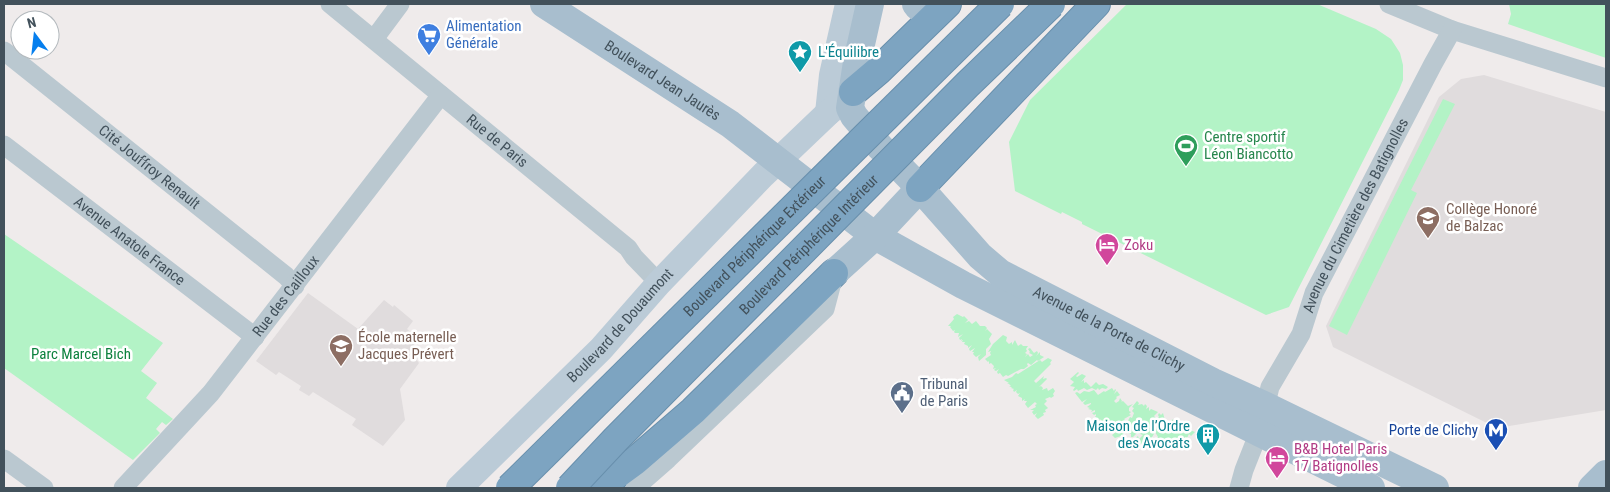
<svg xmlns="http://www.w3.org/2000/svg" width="1610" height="492" font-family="'Roboto Condensed',sans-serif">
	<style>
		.education { fill: #e0dcdd }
		.green { fill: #b3f3c6 }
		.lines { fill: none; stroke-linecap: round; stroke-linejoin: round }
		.highway-casing { stroke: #688fac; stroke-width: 30 }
		.street { stroke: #bac8d0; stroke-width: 19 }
		.secondary { stroke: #bbcbd7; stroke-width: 26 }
		.primary { stroke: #a8bece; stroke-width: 28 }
		.highway { stroke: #7da4c1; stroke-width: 28 }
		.highway-bridge-casing { stroke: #688fac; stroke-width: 30; stroke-linecap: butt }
		.highway-bridge { stroke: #7da4c1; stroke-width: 28 }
		.labels { text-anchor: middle; stroke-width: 5; stroke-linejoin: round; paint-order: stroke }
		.shop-label { font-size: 15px; fill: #366cbe; stroke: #fff; text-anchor: start }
		.culture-label { font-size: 15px; fill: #0d838f; stroke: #fff; text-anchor: start }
		.street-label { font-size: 15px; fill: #42515b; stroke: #fff }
		.leisure-label { font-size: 15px; fill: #27864d; stroke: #fff; text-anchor: start }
		.education-label { font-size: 15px; fill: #785e54; stroke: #fff; text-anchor: start }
		.hotel-label { font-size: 15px; fill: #b23c85; stroke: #fff; text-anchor: start }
		.park-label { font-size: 15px; fill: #0d823e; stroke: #fff }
		.service-label { font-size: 15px; fill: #4e5e75; stroke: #fff; text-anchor: start }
		.transit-label { font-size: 15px; fill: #164399; stroke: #fff; text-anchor: end }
	</style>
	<rect width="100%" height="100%" fill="#efebeb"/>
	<!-- education -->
	<g class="education">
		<polygon points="1484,75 1606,112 1606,410 1497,428 1333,347 1326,326 1439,97 1461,79"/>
		<polygon points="308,293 358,329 384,300 393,307 394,305 413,321 407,329 418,339 409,351 419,363 400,389 405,420 383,446 352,425 356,419 313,392 309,396 299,390 301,386 279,372 276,375 256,361"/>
	</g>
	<!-- green -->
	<g class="green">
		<polygon points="1127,4 1317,4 1376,29 1391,39 1400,53 1403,65 1403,80 1399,90 1289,307 1266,315 1082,224 1082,222 1062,212 1061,214 1015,191 1009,142 1030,100"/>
		<polygon points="1509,4 1606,4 1606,58 1508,24 1511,14"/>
		<polygon points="1443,99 1455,104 1411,190 1417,193 1347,335 1329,326"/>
		<polygon points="4,234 163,343 141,371 157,383 146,398 173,419 166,425 162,422 156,429 160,433 133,460 4,368"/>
		<polygon points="957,314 963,317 964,316 968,320 965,323 969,321 972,324 976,321 980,326 985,326 987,328 985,331 987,329 992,334 989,339 991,344 986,349 986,355 979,361 978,357 981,354 976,357 973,354 974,352 972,352 975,348 970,351 969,349 972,345 968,348 968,346 964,344 965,342 962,342 963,340 961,341 962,339 960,340 959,338 963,334 958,337 959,333 955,333 954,332 955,330 953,331 950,327 951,326 948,326 954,319 953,317"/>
		<polygon points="1003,335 1007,337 1006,341 1009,344 1012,342 1012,345 1015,340 1018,346 1021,344 1023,346 1028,346 1026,349 1027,351 1025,353 1027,354 1025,357 1028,354 1030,357 1033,355 1029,353 1030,352 1028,349 1030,348 1034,353 1037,351 1038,353 1036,356 1040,352 1040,355 1044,357 1038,361 1037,360 1031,365 1028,363 1027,364 1028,366 1024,369 1021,369 1008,376 1006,375 1003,377 1000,373 998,374 997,372 999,369 996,371 994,370 996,368 993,369 994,366 991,363 989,364 989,361 988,362 985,359 991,355 990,353 991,351 988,352 993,344"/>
		<polygon points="1048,358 1052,360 1050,363 1051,364 1034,381 1036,383 1044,376 1043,379 1046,378 1047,379 1039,387 1041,386 1043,388 1042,390 1047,388 1048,391 1053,388 1055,391 1053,394 1054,396 1051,398 1050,397 1045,399 1047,401 1044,404 1048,408 1045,410 1046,412 1043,413 1044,415 1038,419 1035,416 1037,413 1034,415 1032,412 1034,410 1030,410 1036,407 1035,405 1037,404 1035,402 1028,408 1025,404 1027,401 1024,401 1025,399 1022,401 1022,398 1018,396 1020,393 1018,394 1016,392 1017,390 1014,392 1013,390 1014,389 1011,388 1012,387 1009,387 1011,386 1009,384 1007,384 1009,383 1004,380 1012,377 1016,373 1018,374 1040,360 1042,362"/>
		<polygon points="1078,372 1079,373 1076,376 1077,377 1082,374 1086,376 1081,382 1084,380 1084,383 1086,382 1091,387 1096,382 1099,385 1103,384 1108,387 1106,389 1102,388 1099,390 1098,388 1096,390 1092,388 1087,390 1084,388 1078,391 1077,389 1074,391 1073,390 1075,387 1070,386 1074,382 1070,379"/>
		<polygon points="1112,388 1114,391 1115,389 1116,390 1114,394 1117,391 1120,395 1116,397 1117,398 1114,401 1116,403 1119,401 1120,398 1122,401 1121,402 1123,401 1128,406 1133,404 1129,408 1129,411 1131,412 1129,414 1131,415 1124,419 1125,420 1122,423 1123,424 1119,429 1122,428 1125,432 1123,434 1124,436 1123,437 1121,436 1115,438 1112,435 1116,432 1115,431 1110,433 1107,429 1107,428 1105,428 1102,425 1103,423 1100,419 1098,421 1095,416 1096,416 1096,414 1094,415 1092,413 1095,412 1095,410 1091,412 1092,410 1088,409 1090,408 1087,407 1091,404 1091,403 1085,405 1083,403 1087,399 1082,402 1075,393 1077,392 1080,394 1084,391 1089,392 1094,390 1098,395 1104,391 1105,392"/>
		<polygon points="1137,401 1139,403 1138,405 1142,404 1144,406 1145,404 1147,406 1146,409 1149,407 1149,411 1151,409 1158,412 1154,416 1157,419 1159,417 1158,415 1159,413 1161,415 1163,413 1166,424 1168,422 1170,423 1173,419 1174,423 1176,421 1177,422 1175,424 1177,425 1180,422 1185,426 1182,430 1186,434 1190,430 1195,432 1191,436 1189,434 1187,438 1185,437 1182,441 1180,439 1175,445 1174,444 1177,441 1175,440 1169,445 1166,442 1162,446 1161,444 1159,448 1157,446 1162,440 1157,438 1158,437 1155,432 1151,439 1149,437 1145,439 1142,444 1136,442 1134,444 1132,441 1138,436 1139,439 1143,435 1137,433 1133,437 1131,437 1131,434 1126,433 1127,431 1124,428 1130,417 1132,418 1134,413 1132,411 1134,408 1132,407"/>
	</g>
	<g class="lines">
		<!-- highway casing -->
		<g class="highway-casing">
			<g id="highway">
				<polyline points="853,92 879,70 947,4"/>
				<polyline points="920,188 1096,4"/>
				<polyline points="598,488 635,461 693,411 834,273"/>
			</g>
		</g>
		<!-- street -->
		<g class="street">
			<path id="s1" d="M 330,4 L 628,248 L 634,257 L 659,283"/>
			<polyline points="1389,4 1452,30 1606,78"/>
			<polyline points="374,39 400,4"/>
			<path id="s2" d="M 4,51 L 286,276 L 295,286"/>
			<path id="s3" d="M 4,145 L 255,337"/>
			<polyline points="4,459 44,488"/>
			<path id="s4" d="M 123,488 L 211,393 L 441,95"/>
			<polyline points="635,488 668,459 825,309 834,275"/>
			<path id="s5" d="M 1239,488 L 1244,470 L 1259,432 L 1270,387 L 1301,334 L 1314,293 L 1433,64 L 1452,30"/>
		</g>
		<!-- secondary -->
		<g class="secondary">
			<polyline points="828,113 832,75 848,4"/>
			<path id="s6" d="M 459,488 L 601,349 L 659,283 L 763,175 L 828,113 L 853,92"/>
		</g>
		<!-- primary -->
		<g class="primary">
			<path id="s7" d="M 544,4 L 730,124 L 875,236 L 963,285 L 1371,488"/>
			<path id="s8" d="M 870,4 L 857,62 L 850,108 L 854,116 L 880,147 L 920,188 L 980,256 L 1000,273 L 1213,382 L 1266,406 L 1435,488"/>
			<path d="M 916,4 C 921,12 931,11 939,11"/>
			<polyline points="834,273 875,236 920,188"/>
			<polyline points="1592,488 1606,474"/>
		</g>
		<!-- highway -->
		<use href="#highway" class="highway"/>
		<!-- highway-bridge casing -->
		<g class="highway-bridge-casing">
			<g id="highway-bridge">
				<path id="s9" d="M 510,488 L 1000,4"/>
				<path id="s10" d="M 570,488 L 616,439 L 967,85 L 1051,4"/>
			</g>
		</g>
		<!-- highway-bridge -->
		<use href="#highway-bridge" class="highway-bridge"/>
	</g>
	<!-- icons -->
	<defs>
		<g id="supermarket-pin" transform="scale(1.25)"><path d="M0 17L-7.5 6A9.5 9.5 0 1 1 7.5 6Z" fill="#3f7fe0" stroke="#fff"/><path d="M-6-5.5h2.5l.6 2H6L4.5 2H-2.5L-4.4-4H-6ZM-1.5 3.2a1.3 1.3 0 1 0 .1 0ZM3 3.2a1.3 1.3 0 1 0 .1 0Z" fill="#fff"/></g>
		<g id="sight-pin" transform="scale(1.25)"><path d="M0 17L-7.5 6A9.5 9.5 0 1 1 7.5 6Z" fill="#0f9aa8" stroke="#fff"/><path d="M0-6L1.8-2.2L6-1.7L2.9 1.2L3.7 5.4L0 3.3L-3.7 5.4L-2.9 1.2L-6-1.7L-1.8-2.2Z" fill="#fff"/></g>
		<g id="stadium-pin" transform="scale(1.25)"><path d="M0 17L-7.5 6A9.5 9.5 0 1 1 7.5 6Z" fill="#2e9e5b" stroke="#fff"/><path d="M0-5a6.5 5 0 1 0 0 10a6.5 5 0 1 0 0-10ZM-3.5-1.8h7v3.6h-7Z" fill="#fff"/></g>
		<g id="school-pin" transform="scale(1.25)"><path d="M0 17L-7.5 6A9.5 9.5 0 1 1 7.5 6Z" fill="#8d6e63" stroke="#fff"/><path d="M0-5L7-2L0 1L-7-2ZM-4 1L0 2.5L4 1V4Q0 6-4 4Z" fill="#fff"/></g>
		<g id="hotel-pin" transform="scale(1.25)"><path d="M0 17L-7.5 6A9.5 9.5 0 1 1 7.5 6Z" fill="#d1479c" stroke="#fff"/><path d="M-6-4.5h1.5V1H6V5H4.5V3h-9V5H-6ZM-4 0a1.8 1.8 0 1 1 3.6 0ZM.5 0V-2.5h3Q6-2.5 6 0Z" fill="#fff"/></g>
		<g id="civic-pin" transform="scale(1.25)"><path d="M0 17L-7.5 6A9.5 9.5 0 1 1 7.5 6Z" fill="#5c6f8a" stroke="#fff"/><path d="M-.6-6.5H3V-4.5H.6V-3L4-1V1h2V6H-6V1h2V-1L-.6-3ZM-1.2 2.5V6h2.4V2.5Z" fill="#fff"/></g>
		<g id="metro-pin" transform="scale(1.25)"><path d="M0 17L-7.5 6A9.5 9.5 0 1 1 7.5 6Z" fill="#1a4fb4" stroke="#fff"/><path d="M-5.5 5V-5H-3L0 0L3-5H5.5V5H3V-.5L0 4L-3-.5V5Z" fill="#fff"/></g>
		<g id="building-pin" transform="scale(1.25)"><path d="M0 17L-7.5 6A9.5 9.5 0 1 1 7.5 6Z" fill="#0f9aa8" stroke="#fff"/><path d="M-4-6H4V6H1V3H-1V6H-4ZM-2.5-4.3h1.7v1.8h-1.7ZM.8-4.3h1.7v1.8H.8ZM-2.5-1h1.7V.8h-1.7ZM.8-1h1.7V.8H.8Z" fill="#fff"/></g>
	</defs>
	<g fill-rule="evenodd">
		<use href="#supermarket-pin" x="429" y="35"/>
		<use href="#sight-pin" x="800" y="52"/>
		<use href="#stadium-pin" x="1186" y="146"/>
		<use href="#school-pin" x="1428" y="218"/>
		<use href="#hotel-pin" x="1107" y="245"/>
		<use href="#school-pin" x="341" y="346"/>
		<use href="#civic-pin" x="902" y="393"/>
		<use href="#metro-pin" x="1496" y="430"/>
		<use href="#building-pin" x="1208" y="435"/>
		<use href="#hotel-pin" x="1277" y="458"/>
	</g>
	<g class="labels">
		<!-- shop labels -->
		<g class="shop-label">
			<text x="446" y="31">Alimentation<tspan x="446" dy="17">Générale</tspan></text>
		</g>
		<!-- culture labels -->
		<g class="culture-label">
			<text x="818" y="57">L'Équilibre</text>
			<text x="1190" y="431" text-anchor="end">Maison de l’Ordre<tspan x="1190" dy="17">des Avocats</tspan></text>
		</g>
		<!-- street labels -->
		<g class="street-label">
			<text dy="5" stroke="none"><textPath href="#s7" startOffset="141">Boulevard Jean Jaurès</textPath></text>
			<text dy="5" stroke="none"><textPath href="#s1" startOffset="216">Rue de Paris</textPath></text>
			<text dy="5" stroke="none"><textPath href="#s2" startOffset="186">Cité Jouffroy Renault</textPath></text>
			<text dy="5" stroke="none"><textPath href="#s5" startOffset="298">Avenue du Cimetière des Batignolles</textPath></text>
			<text dy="5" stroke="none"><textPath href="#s3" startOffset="158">Avenue Anatole France</textPath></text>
			<text dy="5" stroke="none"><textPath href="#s10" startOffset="341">Boulevard Périphérique Intérieur</textPath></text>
			<text dy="5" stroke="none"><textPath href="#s9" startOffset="344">Boulevard Périphérique Extérieur</textPath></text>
			<text dy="5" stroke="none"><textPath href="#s4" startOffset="252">Rue des Cailloux</textPath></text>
			<text dy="5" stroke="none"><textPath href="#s6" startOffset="229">Boulevard de Douaumont</textPath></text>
			<text dy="5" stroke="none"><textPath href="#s8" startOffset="452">Avenue de la Porte de Clichy</textPath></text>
		</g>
		<!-- leisure labels -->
		<g class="leisure-label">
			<text x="1204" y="142">Centre sportif<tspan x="1204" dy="17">Léon Biancotto</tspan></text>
		</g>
		<!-- education labels -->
		<g class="education-label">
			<text x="1446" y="214">Collège Honoré<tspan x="1446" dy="17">de Balzac</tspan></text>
			<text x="358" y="342">École maternelle<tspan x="358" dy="17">Jacques Prévert</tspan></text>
		</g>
		<!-- hotel labels -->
		<g class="hotel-label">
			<text x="1124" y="250">Zoku</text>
			<text x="1294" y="454">B&amp;B Hotel Paris<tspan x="1294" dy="17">17 Batignolles</tspan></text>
		</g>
		<!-- park labels -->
		<g class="park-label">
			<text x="81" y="359">Parc Marcel Bich</text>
		</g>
		<!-- service labels -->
		<g class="service-label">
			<text x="920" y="389">Tribunal<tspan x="920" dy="17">de Paris</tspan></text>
		</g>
		<!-- transit labels -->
		<g class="transit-label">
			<text x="1478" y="435">Porte de Clichy</text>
		</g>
	</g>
	<!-- border -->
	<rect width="1610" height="492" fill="none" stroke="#42515b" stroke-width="10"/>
	<!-- north arrow -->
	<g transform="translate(35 35) rotate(345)"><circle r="24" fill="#ffffff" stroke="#b3b9bd"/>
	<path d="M0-4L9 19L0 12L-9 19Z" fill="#067fee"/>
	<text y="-8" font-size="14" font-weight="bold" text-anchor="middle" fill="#42515b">N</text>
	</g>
</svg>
